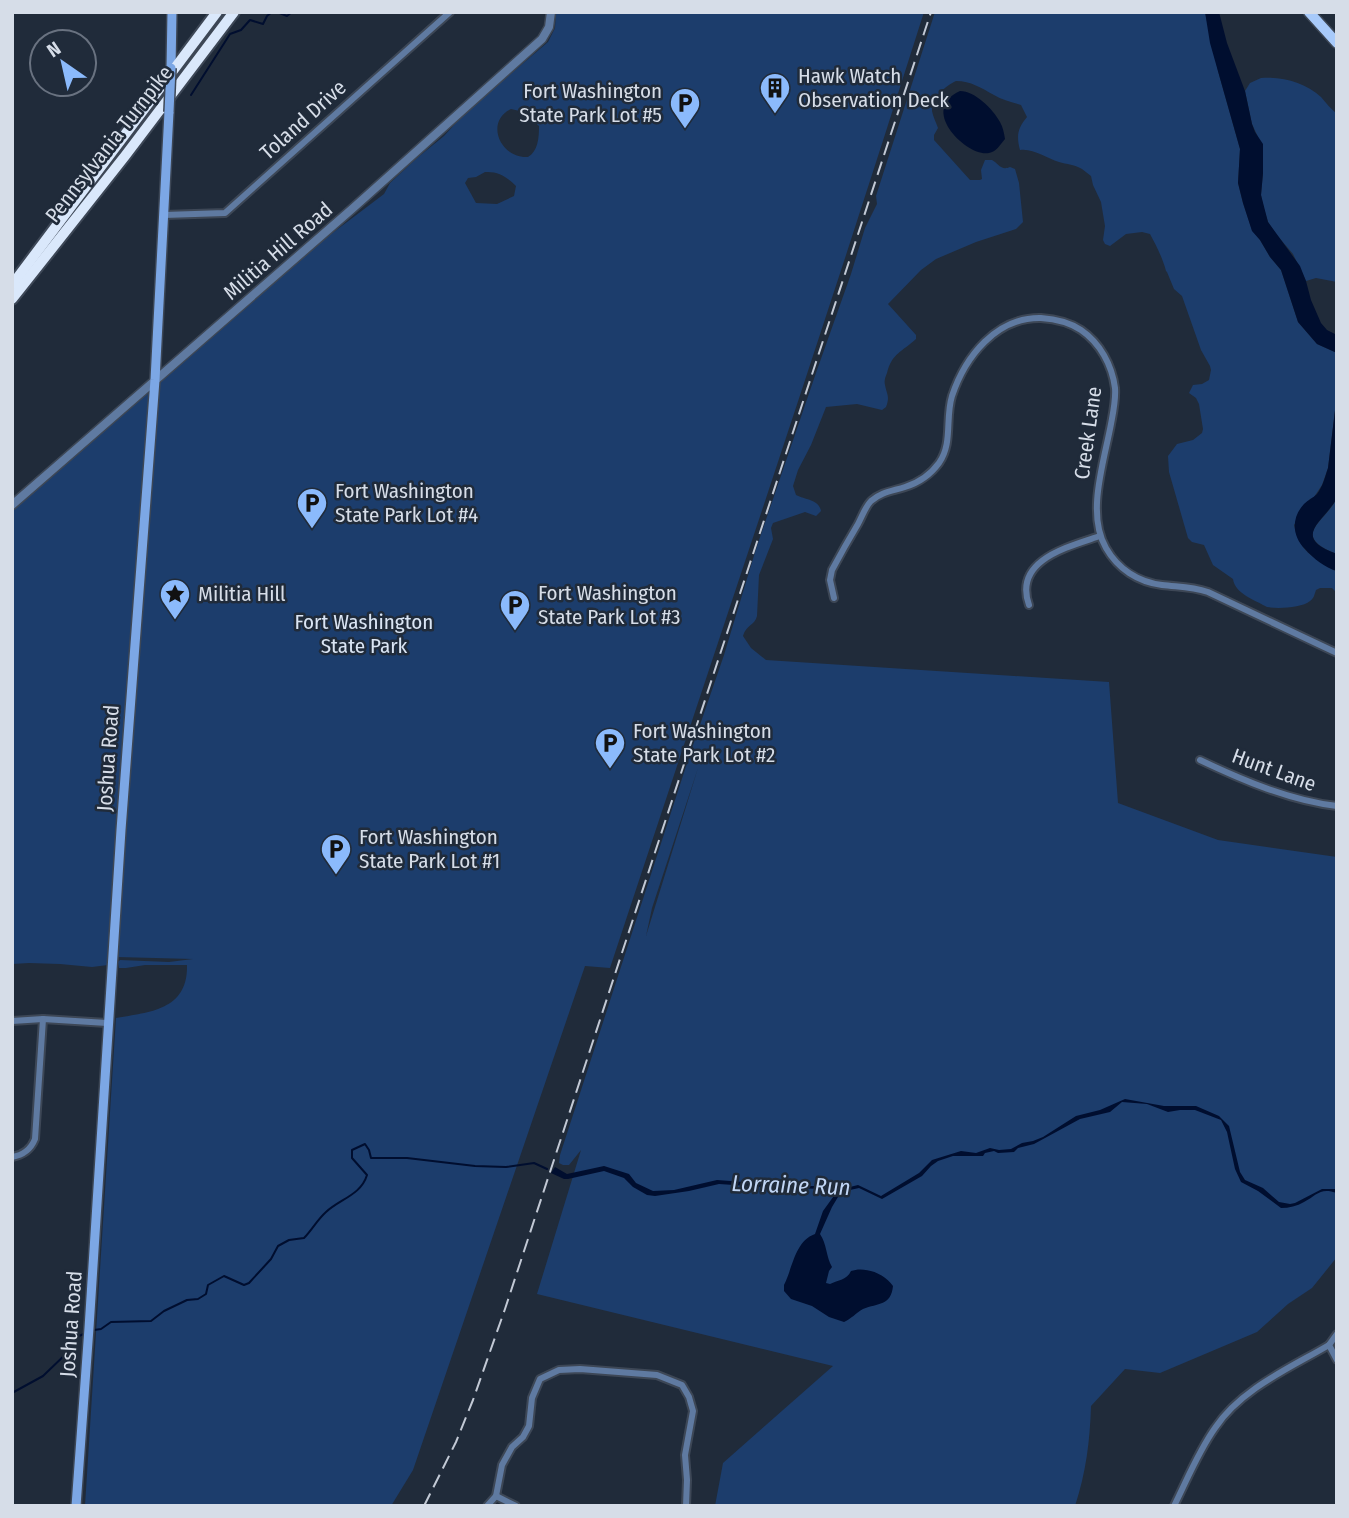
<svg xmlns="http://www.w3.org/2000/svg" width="1349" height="1518" font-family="'Fira Sans Condensed',sans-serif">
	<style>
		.green { fill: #1c3d6c; fill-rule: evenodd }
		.water { fill: #000e2f }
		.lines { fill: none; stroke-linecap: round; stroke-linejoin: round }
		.stream { stroke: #000e2f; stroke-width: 2 }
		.minor-casing { stroke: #3d4756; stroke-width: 10 }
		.tertiary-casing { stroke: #3d4756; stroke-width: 11 }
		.secondary-casing { stroke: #3d4756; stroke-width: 12 }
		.primary-casing { stroke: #3d4756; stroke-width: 13 }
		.motorway-casing { stroke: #3d4756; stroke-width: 14 }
		.minor { stroke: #5f7aa1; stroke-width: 6 }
		.tertiary { stroke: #5f7aa1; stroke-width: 8 }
		.secondary { stroke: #7ca7e5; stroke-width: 9 }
		.primary { stroke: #a8cafa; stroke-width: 10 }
		.motorway { stroke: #dae8fb; stroke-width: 10 }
		.rail { stroke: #c2c9d5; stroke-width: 2; stroke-dasharray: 14 7; stroke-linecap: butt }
		.secondary-bridge-casing { stroke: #3d4756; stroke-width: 12; stroke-linecap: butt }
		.secondary-bridge { stroke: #7ca7e5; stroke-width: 9 }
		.labels { text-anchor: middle; stroke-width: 5; stroke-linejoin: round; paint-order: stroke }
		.poi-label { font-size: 21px; fill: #d6dde8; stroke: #202b3a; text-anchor: start }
		.street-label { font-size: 21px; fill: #d6dde8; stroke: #202b3a }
		.park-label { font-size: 21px; fill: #dae5f4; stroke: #202b3a }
		.water-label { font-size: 23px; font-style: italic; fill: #c1d6f5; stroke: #202b3a }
	</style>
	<rect width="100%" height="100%" fill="#202b3a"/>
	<!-- green -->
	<g class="green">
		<path d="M 556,12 L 924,12 C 823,332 715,650 610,968 L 585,966 L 413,1470 L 391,1506 L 85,1506 L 116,1018 C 150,1012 188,1010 187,965 L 145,965 L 126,968 L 119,968 L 118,962 L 120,960 L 169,962 L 193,959 L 117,957 L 108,965 L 92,967 L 60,964 L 29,963 L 12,964 L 12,511 L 314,247 L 384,194 L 390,183 L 417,158 L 444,136 L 465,113 L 548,42 L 555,28 ZM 511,109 L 524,112 L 539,126 C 539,138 538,151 528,157 C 501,159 484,122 511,109 ZM 485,172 C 498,171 507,177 516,186 L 514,196 L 497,204 L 476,203 L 465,183 L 468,178 L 476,177 Z"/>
		<path d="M 935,12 L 1205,12 L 1218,71 L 1240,149 L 1238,183 L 1243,203 L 1252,230 L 1260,240 L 1270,257 L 1281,270 L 1298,322 L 1317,344 L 1337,353 L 1337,394 L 1328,468 L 1322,485 L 1314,497 L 1310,499 L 1294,525 C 1300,552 1312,556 1333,570 L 1337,571 L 1337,593 L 1332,588 L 1320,588 L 1316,590 C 1314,596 1314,598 1310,601 C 1302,608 1277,609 1267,607 C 1255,600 1235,594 1233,579 L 1213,565 L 1204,545 L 1192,542 L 1188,538 L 1169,472 L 1168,456 L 1177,444 L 1193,440 L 1202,433 L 1203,429 L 1199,404 L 1196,398 L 1189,393 L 1193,385 L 1202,384 L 1209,380 L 1211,370 L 1210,366 L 1201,350 L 1182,296 L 1174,289 L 1167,272 L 1166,271 C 1163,259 1156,245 1150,234 L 1142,232 L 1126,234 L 1110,246 L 1105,244 L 1103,240 L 1105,226 L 1101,202 L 1093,185 L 1091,176 C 1088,174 1085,171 1082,169 C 1076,165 1066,164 1059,162 C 1046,158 1033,148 1020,150 C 1016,135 1018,128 1027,117 L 1021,105 C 1012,102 1002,100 994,95 C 981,88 971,81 956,81 C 945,86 932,98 932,111 C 933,117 936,122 938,128 L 934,135 L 934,140 L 970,180 L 980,180 L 982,179 L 981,170 L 985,160 L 992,160 C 999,164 1001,171 1010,167 L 1015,169 L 1019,183 L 1023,222 L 1016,229 L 976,242 L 936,259 L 921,270 L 888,304 L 916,335 L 916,339 C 902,352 892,353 887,373 C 885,378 884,381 885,385 C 887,395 890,396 886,407 L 882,410 L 857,404 L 826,407 L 811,445 L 798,470 L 793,486 L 796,495 C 805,500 819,499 821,511 L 816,516 L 805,512 L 773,523 L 771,528 L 773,539 L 759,575 L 757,616 C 755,625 746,625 743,636 L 751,648 L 766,660 L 1109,682 L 1118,803 L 1218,840 L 1337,857 L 1337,1257 L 1312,1288 L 1288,1304 L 1257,1332 L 1160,1373 L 1125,1369 L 1091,1406 C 1090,1440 1086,1473 1075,1506 L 715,1506 L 723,1463 L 833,1366 L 537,1294 L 581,1150 L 569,1165 L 563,1165 L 559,1163 L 560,1155 L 690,754 L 724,655 L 756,549 L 817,370 L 851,274 L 865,228 L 877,204 L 876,196 ZM 698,768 L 646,936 L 652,908 Z"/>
		<path d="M 1261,78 C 1282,76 1306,83 1321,97 C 1326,103 1331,109 1337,114 L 1337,282 L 1316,278 L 1306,281 L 1293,254 L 1276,234 L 1268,222 L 1264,209 L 1261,195 L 1263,173 L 1263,156 L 1258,137 L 1252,124 L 1245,91 L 1250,83 Z"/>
		<path d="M 1337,498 L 1337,554 C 1289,535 1325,523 1337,498 Z"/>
	</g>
	<!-- water -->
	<g class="water">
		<polygon points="1205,12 1219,12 1227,43 1245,91 1252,124 1255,132 1263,144 1263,173 1261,195 1268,222 1300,266 1306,281 1311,300 1321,323 1327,330 1337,335 1337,353 1317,344 1298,322 1281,270 1270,257 1260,240 1252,231 1243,203 1238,183 1240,149 1210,43"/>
		<path d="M 960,91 C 975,91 993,109 1000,122 C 1003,127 1004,133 1005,139 C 1000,145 996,152 989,153 C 969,158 917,110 960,91 Z"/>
		<path d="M 1337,394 L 1337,498 C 1325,521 1289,537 1337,554 L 1337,571 C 1325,568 1313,558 1305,549 C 1292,536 1291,518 1304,504 C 1308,500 1313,498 1317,494 C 1323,486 1325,477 1328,468 Z"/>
		<path d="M 1125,1099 L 1164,1106 L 1196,1106 L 1219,1116 L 1229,1126 L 1240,1172 L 1245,1180 L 1263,1188 L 1279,1202 L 1290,1204 L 1295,1203 L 1322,1189 L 1337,1189 L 1337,1193 C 1320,1187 1317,1195 1304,1202 C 1297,1206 1289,1208 1281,1208 L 1258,1191 L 1241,1182 L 1235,1169 L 1227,1132 L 1221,1120 L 1195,1110 L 1180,1110 L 1168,1112 L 1147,1104 L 1122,1102 L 1110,1112 L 1080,1119 L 1034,1144 L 1018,1148 L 1014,1152 L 998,1153 L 994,1151 L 985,1153 L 983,1156 L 953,1156 L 938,1161 L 931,1166 L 922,1176 L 882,1199 L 859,1188 L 841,1192 L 832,1207 L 820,1234 C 827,1244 826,1257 832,1267 L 829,1271 L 826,1283 L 830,1284 C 838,1280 847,1280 851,1271 C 864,1266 884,1273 893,1286 C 891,1306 878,1303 863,1309 C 856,1313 851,1319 844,1322 L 829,1317 L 812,1306 L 791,1299 L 784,1291 L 784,1285 C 793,1267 795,1241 815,1234 L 823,1211 L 836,1193 L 837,1191 L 834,1189 L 777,1188 L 719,1184 L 689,1191 L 655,1196 L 647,1195 L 633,1187 L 624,1178 L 604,1171 L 568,1179 L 564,1179 L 551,1173 L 555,1167 L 567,1174 L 604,1166 L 629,1174 L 636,1183 L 653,1191 L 674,1190 L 717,1180 L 799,1186 L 836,1186 L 842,1189 L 858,1185 L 881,1196 L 919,1173 L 932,1160 L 961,1151 L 976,1153 L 990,1148 L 999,1150 L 1011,1149 L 1022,1143 L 1033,1141 L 1043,1137 L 1076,1116 L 1100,1110 Z"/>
	</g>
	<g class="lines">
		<!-- stream -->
		<g class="stream">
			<polyline points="277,12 287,16 292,12"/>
			<polyline points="191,95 230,34 241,30 250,20 263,24 267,16 272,12"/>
			<path d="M 94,1330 L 101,1329 L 111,1322 L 151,1321 L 164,1311 L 187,1300 L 198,1299 L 206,1294 L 208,1285 L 224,1276 L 244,1285 L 249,1283 L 271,1259 L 278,1246 L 289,1240 L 304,1238 C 312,1230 317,1220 326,1212 C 340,1199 361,1195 367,1175 L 352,1158 L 352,1150 L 365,1144 L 369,1150 L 371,1158 L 407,1158 L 475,1166 L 506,1167 L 534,1163 L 547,1169"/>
			<polyline points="12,1393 43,1376 70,1350 79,1336 86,1333"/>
		</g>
		<!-- minor casing -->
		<g class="minor-casing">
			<g id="minor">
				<polyline points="164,215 225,213 450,12"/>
				<path d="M 834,598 L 830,580 L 832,570 C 840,555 849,539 858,524 C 862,517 865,507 871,501 C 881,492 893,491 905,487 C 918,483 931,474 939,463 C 953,443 945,419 952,396 C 965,357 996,317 1041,318 C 1056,319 1069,322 1081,330 C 1100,343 1112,365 1115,388 C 1116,400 1113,413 1111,424 C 1104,462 1086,514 1106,548 C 1118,569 1138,582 1162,585 C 1179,587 1191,586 1208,592 L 1337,653"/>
				<path d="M 1029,605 C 1013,560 1068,547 1100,536"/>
				<path d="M 1200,760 C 1242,780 1291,801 1337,806"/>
				<polyline points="12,1021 43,1019 107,1023"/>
				<path d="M 12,1157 C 24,1155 31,1149 35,1139 L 43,1019"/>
				<polyline points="1337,1334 1329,1345 1337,1360"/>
				<polyline points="496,1496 516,1506"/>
				<polyline points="487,1506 496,1496 502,1465 512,1447 523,1437 529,1426 532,1398 540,1379 559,1370 580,1369 657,1375 682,1385 689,1397 693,1411 685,1455 687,1480 686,1506"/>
				<path d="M 1174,1506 C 1187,1480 1198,1452 1215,1428 C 1241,1389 1290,1368 1329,1345"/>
			</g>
		</g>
		<!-- tertiary casing -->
		<g class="tertiary-casing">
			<polyline id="tertiary" points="12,505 352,209 542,39 549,27 551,12"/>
		</g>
		<!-- secondary casing -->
		<g class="secondary-casing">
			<g id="secondary">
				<polyline points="171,68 172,12"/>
				<polyline points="76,1506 89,1328 121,830 155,380 169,112"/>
			</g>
		</g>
		<!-- primary casing -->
		<g class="primary-casing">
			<polyline id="primary" points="1309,12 1337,43"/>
		</g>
		<!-- motorway casing -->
		<g class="motorway-casing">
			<g id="motorway">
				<polyline points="12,285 217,12"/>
				<polyline points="12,299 125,156 234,12"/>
			</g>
		</g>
		<!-- minor -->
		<use href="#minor" class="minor"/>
		<!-- tertiary -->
		<use href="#tertiary" class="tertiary"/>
		<!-- secondary -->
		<use href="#secondary" class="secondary"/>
		<!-- primary -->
		<use href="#primary" class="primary"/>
		<!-- motorway -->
		<use href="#motorway" class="motorway"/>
		<!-- rail -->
		<polyline class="rail" points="424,1506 456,1442 473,1400 505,1309 931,12"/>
		<!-- secondary-bridge casing -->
		<g class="secondary-bridge-casing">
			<polyline id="secondary-bridge" points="169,112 171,68"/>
		</g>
		<!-- secondary-bridge -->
		<use href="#secondary-bridge" class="secondary-bridge"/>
	</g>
	<!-- icons -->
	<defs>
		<g id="building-pin" transform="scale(1.575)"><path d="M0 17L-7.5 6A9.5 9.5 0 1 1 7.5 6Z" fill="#8bbafc" stroke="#202b3a"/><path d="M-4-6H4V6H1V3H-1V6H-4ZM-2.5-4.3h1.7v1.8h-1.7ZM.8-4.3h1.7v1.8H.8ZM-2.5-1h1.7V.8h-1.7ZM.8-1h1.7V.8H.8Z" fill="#111"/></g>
		<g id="parking-pin" transform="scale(1.575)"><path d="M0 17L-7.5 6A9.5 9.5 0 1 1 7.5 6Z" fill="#8bbafc" stroke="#202b3a"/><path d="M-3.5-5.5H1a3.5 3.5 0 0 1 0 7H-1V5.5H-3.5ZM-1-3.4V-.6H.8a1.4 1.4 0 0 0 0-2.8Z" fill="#111"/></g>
		<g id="sight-pin" transform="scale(1.575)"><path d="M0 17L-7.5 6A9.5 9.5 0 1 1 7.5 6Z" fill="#8bbafc" stroke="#202b3a"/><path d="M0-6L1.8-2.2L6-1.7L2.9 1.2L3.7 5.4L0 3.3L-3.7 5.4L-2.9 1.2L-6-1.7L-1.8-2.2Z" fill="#111"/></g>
	</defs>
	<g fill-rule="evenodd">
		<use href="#building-pin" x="775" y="88"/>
		<use href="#parking-pin" x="685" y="103"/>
		<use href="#parking-pin" x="312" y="503"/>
		<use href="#sight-pin" x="175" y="594"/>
		<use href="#parking-pin" x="515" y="605"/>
		<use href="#parking-pin" x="610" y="743"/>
		<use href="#parking-pin" x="336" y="849"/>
	</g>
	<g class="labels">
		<!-- poi labels -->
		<g class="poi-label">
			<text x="798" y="83">Hawk Watch<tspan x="798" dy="24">Observation Deck</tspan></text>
			<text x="662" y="98" text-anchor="end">Fort Washington<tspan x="662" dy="24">State Park Lot #5</tspan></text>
			<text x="335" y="498">Fort Washington<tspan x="335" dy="24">State Park Lot #4</tspan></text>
			<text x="538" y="600">Fort Washington<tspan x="538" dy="24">State Park Lot #3</tspan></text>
			<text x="198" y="601">Militia Hill</text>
			<text x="633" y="738">Fort Washington<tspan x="633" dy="24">State Park Lot #2</tspan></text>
			<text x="359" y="844">Fort Washington<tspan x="359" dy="24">State Park Lot #1</tspan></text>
		</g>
		<!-- street labels -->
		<g class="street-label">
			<text transform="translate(303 120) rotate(-42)" y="7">Toland Drive</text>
			<text transform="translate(109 144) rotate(-52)" y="7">Pennsylvania Turnpike</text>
			<text transform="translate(278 251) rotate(-41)" y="7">Militia Hill Road</text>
			<text transform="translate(1088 433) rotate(-82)" y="7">Creek Lane</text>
			<text transform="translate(108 758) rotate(-86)" y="7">Joshua Road</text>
			<text transform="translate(1274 770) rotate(20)" y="7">Hunt Lane</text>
			<text transform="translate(71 1324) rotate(-86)" y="7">Joshua Road</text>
		</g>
		<!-- park labels -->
		<g class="park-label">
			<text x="364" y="629">Fort Washington<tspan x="364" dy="24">State Park</tspan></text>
		</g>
		<!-- water labels -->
		<g class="water-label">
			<text transform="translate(791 1185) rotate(2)" y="8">Lorraine Run</text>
		</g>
	</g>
	<!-- border -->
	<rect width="1349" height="1518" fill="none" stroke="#d6dde8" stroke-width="28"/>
	<!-- north arrow -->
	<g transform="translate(63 63) rotate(326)"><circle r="33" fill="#202b3a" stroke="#697280" stroke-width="2"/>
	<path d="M0-5L12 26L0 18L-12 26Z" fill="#8bbafc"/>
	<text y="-10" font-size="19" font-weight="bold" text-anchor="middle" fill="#d6dde8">N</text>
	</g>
</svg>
